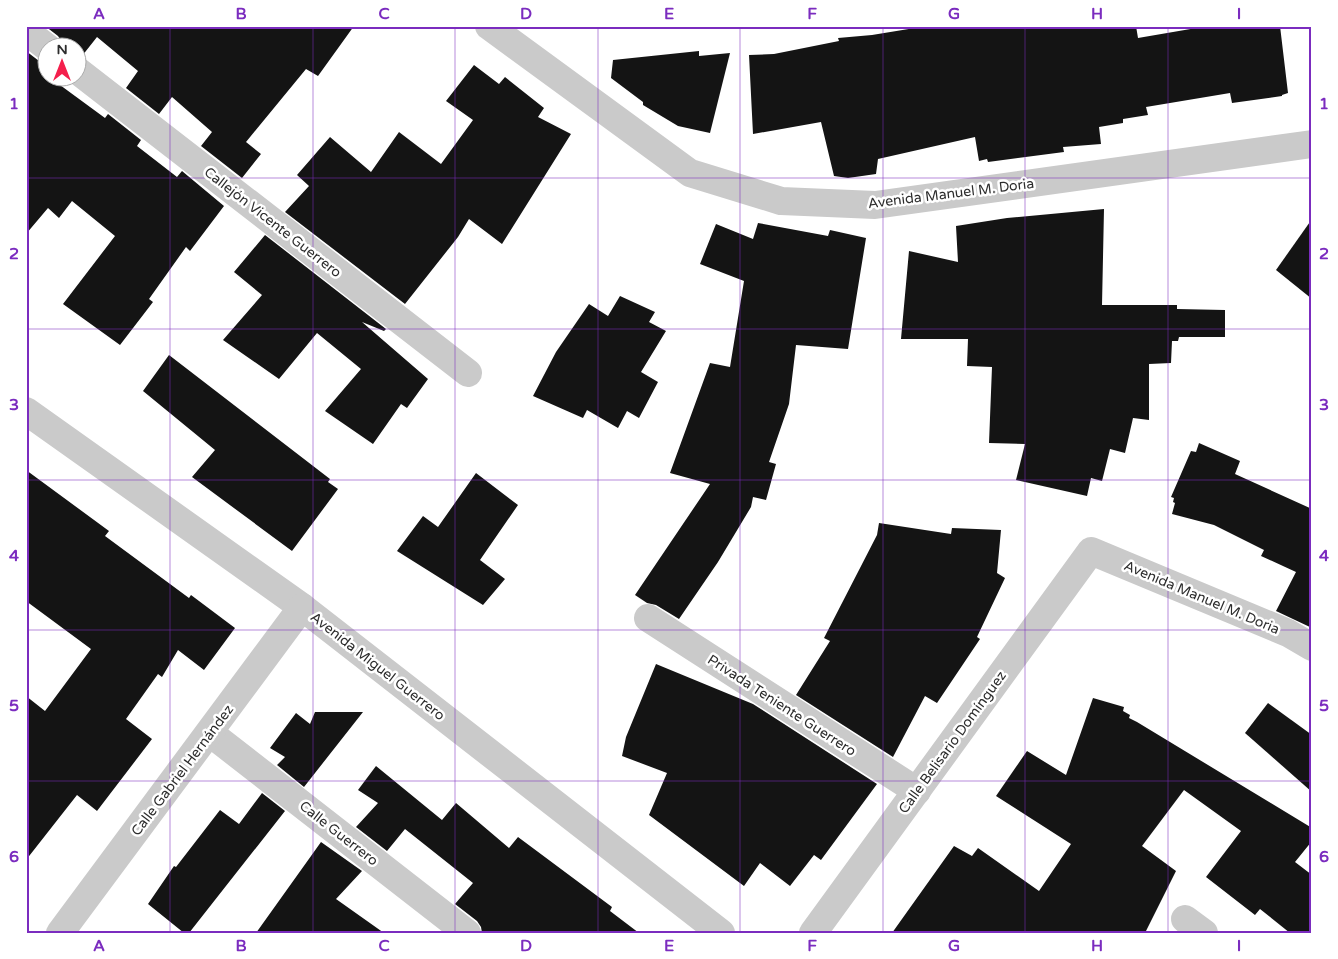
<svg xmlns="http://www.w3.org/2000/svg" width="1338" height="959" font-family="'Varela Round',sans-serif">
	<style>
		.building { fill: #141414 }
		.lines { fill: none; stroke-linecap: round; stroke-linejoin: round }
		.minor { stroke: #cacaca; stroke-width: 28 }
		.grid { fill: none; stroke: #7b2cbf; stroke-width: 1; stroke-opacity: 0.55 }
		.labels { text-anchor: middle; stroke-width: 5; stroke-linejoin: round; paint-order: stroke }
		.street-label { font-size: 14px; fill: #2d2d2d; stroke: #fff }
		.neatline { fill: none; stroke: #7b2cbf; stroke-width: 2 }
		.grid-label { font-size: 16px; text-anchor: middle; font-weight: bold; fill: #7b2cbf }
	</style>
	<rect width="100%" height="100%" fill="#fff"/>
	<!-- building -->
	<g class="building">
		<polygon points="45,26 354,26 318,76 306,69 246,142 261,154 242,178 201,146 212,132 172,97 159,114 126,88 138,71 97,37 82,56 78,56 78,48 63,48 62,42 58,36"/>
		<polygon points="927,26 1136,26 1138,38 1208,26 1280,26 1288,93 1282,95 1282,96 1232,103 1230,93 1146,107 1148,115 1123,119 1123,123 1099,127 1101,144 1063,147 1064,152 988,162 987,159 979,161 975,137 878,159 876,174 848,178 834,176 821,122 753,134 749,55 774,54 839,41 838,38 872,35"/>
		<polygon points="26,51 39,61 48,63 48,78 64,78 65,79 60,85 105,118 108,114 141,140 137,146 177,177 182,171 224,206 190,251 186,247 149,299 153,302 120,345 63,304 115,236 72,201 59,218 48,208 26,234"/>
		<polygon points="699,51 699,56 730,53 710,133 678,126 643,105 643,102 611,78 613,60"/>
		<polygon points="474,65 499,84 505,77 544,108 538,117 571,134 502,244 469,219 458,237 405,304 285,212 309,186 297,175 330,137 371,172 399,132 441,164 473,120 446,101"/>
		<polygon points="1104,209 1102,305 1177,305 1177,309 1225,310 1225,337 1179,337 1178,341 1172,341 1171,363 1149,364 1149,420 1133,418 1125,453 1110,449 1102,481 1091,478 1087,496 1016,480 1025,444 989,443 992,367 967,366 968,339 901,339 909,251 958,262 956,226 1007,218"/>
		<polygon points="1312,219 1312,299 1276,270"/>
		<polygon points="758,223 828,236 830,230 866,238 848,349 796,345 789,404 769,462 776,464 766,500 753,497 751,507 718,562 679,619 656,605 647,603 635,595 710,484 670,473 710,363 730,367 744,281 700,264 716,224 753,239"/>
		<polygon points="265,235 386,329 384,331 362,322 428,379 407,408 401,404 373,444 325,411 361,369 317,333 279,379 223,340 262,295 234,272"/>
		<polygon points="620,296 655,312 649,322 666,331 641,372 658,382 639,418 627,411 618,428 587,410 583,418 533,396 556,352 589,304 608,316"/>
		<polygon points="169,355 330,479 328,482 338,489 292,551 192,477 215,450 143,391"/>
		<polygon points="1199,443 1240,461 1235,474 1312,509 1312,628 1276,611 1296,572 1261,556 1264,550 1214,525 1172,514 1175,503 1173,502 1174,498 1171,497 1191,451 1196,452"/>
		<polygon points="26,470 109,531 105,536 189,598 191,595 235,628 204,670 178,650 162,677 158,674 126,719 152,739 97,811 77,795 26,860 26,696 45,711 91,649 26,601"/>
		<polygon points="476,473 518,505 480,560 505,579 483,605 397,551 423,516 438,527"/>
		<polygon points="879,523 951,534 952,528 1001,530 997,573 1005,578 977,637 980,639 937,703 925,696 893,757 796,695 830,641 824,638 877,535"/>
		<polygon points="656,664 753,704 877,784 821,860 814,855 790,886 760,863 744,886 649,815 667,773 622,756 626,737"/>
		<polygon points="1093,698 1124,707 1123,711 1130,715 1129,718 1137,722 1312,828 1312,841 1295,862 1312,875 1312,933 1290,933 1260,909 1255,915 1206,877 1241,831 1184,790 1142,846 1176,871 1145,933 892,933 954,846 972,856 978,848 1039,891 1071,844 996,796 1027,751 1066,775"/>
		<polygon points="1268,703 1312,735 1312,792 1245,733"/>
		<polygon points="315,712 363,712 304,787 277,765 285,757 270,748 296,713 310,724"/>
		<polygon points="376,766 442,820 456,803 509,848 518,837 612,907 610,911 639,933 482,933 481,927 477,921 455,904 473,883 405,829 387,851 356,827 378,803 358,790"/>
		<polygon points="262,793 285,811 189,933 184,933 148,904 174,866 176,867 220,810 239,824"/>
		<polygon points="321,842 362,871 336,899 384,933 256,933"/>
	</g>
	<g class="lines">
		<!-- minor -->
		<g class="minor">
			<polyline points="489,26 690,173 781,201 875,205 1312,144"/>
			<polyline points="26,31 48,48"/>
			<polyline points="78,71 468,373"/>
			<polyline points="26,411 302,607 721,933"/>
			<polyline points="648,618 917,791"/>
			<polyline points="210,733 467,933"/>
			<polyline points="1185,919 1204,933"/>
			<polyline points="60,933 302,607"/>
			<polyline points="813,933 1091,551 1288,633 1312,647"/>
		</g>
	</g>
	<!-- grid -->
	<path class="grid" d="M 170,26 L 170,933M 313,26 L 313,933M 455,26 L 455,933M 598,26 L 598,933M 740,26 L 740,933M 883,26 L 883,933M 1025,26 L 1025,933M 1168,26 L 1168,933M 26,178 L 1312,178M 26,329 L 1312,329M 26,480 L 1312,480M 26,630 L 1312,630M 26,781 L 1312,781"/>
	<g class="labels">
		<!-- street labels -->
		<g class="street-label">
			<text transform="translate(951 193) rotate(-7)" y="5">Avenida Manuel M. Doria</text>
			<text transform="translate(273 222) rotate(38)" y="5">Callejón Vicente Guerrero</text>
			<text transform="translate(1202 597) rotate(23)" y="5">Avenida Manuel M. Doria</text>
			<text transform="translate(378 666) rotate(38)" y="5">Avenida Miguel Guerrero</text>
			<text transform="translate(782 705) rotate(33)" y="5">Privada Teniente Guerrero</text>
			<text transform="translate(952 742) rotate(-54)" y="5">Calle Belisario Domínguez</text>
			<text transform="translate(182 770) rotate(-53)" y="5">Calle Gabriel Hernández</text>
			<text transform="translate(339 833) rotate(38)" y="5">Calle Guerrero</text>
		</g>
	</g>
	<!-- border -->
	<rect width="1338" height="959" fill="none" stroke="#ffffff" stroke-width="55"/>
	<!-- north arrow -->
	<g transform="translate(62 62)"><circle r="24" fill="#ffffff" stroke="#ababab"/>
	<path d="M0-4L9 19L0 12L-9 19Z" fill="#f41f4c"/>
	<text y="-8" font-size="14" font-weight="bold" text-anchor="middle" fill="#2d2d2d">N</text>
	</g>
	<rect x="28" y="28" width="1282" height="904" class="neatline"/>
	<g class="grid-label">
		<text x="99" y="19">A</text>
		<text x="241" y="19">B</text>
		<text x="384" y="19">C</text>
		<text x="526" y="19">D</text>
		<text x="669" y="19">E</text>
		<text x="812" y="19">F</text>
		<text x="954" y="19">G</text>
		<text x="1097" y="19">H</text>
		<text x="1239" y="19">I</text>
		<text x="14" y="109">1</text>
		<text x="1324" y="109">1</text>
		<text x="14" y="259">2</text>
		<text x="1324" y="259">2</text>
		<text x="14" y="410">3</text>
		<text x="1324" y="410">3</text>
		<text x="14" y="561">4</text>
		<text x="1324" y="561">4</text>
		<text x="14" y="711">5</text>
		<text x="1324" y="711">5</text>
		<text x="14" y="862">6</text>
		<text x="1324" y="862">6</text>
		<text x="99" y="951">A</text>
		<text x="241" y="951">B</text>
		<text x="384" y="951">C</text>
		<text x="526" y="951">D</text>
		<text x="669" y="951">E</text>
		<text x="812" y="951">F</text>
		<text x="954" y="951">G</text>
		<text x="1097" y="951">H</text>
		<text x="1239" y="951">I</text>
	</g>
</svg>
